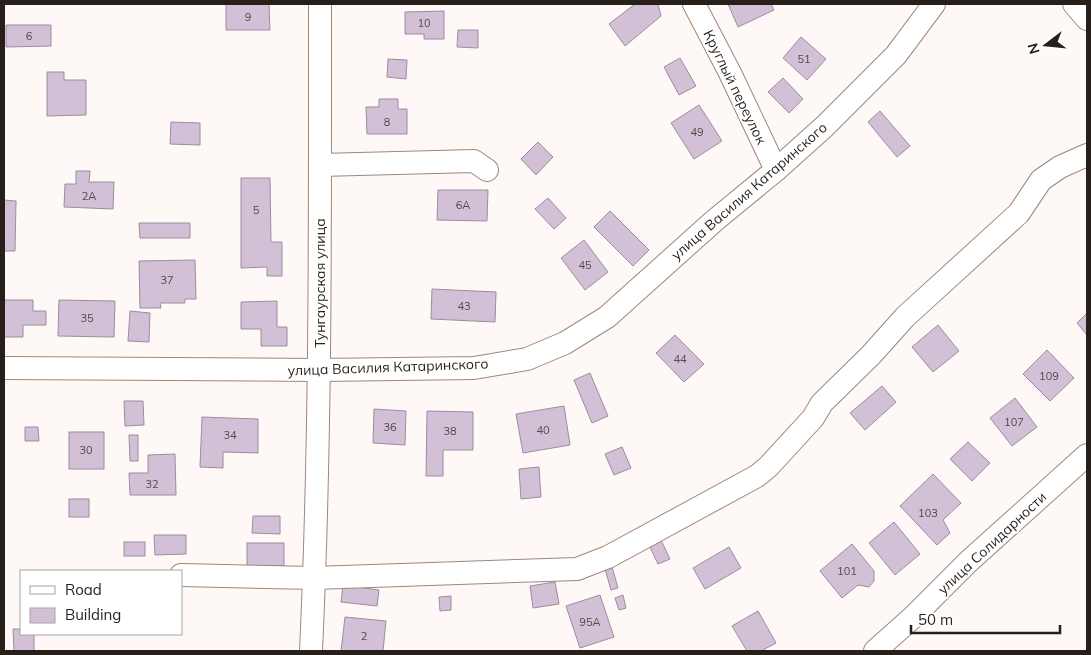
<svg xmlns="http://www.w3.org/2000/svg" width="1091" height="655" font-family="Mulish,sans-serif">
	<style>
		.building { fill: #d2c1d6; stroke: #9c8ca0 }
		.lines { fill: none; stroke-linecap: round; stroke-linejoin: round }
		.minor-casing { stroke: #9d8878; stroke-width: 24 }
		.minor { stroke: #fff; stroke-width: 22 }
		.labels { text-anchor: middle; stroke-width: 4; stroke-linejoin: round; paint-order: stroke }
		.number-label { font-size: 11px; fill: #524848 }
		.street-label { font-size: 14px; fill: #271f19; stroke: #fff }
	</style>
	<rect width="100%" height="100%" fill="#fef9f6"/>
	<!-- building -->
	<g class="building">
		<polygon points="226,4 269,4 270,30 226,30"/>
		<polygon points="635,4 658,4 661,16 625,46 609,24"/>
		<polygon points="728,4 771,4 774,10 738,27"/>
		<polygon points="444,11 444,39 424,39 424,34 405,34 405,12"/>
		<polygon points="6,25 51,25 51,46 6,47"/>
		<polygon points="458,30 478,30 478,48 457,47"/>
		<polygon points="801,37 826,59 807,80 783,58"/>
		<polygon points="680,58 696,86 679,95 664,67"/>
		<polygon points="388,59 407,60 406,79 387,77"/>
		<polygon points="47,72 64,72 64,80 86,80 86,115 47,116"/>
		<polygon points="783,78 803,99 789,113 768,92"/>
		<polygon points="379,99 398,99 398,109 407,109 407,134 367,134 366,107 379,107"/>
		<polygon points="699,105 722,141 694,159 671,123"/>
		<polygon points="880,111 910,146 897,157 868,122"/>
		<polygon points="171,122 200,123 200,145 170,144"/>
		<polygon points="538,142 553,157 536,175 521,159"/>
		<polygon points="76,171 90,171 89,182 114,182 113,209 64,207 65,184 76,184"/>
		<polygon points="241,178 270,178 271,242 282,242 282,276 267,276 267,267 241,268"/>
		<polygon points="438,190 488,190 487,221 437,220"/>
		<polygon points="548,198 566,218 554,229 535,209"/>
		<polygon points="4,200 16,201 15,251 4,251"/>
		<polygon points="610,211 649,250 633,266 594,227"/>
		<polygon points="139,223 190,223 190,238 140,238"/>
		<polygon points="584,240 608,272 585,290 561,258"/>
		<polygon points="195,260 196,299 185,299 185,303 160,303 161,308 140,308 139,261"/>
		<polygon points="432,289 496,292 495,322 431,319"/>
		<polygon points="4,300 33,300 33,311 46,311 46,325 23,325 23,337 4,337"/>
		<polygon points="59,300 115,301 114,337 58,336"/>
		<polygon points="277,301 277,327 287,327 287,346 261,346 261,329 241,329 241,302"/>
		<polygon points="130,311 150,313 149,342 128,341"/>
		<polygon points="1087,313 1087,335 1077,323"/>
		<polygon points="938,325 959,351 933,372 912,347"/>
		<polygon points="675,335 704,364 684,382 656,353"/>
		<polygon points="1047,350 1074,378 1050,401 1023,374"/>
		<polygon points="590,373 608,416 592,423 574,380"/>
		<polygon points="882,386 896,402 865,430 850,413"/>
		<polygon points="1015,398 1037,427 1012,446 990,418"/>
		<polygon points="124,401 143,401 144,425 125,426"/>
		<polygon points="564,406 570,445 523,453 516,414"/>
		<polygon points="374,409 406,411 405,445 373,443"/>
		<polygon points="427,411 473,412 473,450 443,450 443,476 426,476"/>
		<polygon points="202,417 258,419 258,453 223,452 223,468 200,467"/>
		<polygon points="25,427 38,427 39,441 25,441"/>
		<rect x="69" y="432" width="35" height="37"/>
		<polygon points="129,435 138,435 138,461 130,461"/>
		<polygon points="968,442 990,463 972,481 950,459"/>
		<polygon points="622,447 631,468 614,475 605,454"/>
		<polygon points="175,454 176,495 130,495 129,473 148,473 148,455"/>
		<polygon points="539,467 541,497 521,499 519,469"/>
		<polygon points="933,474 961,503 943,520 950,533 937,545 900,506"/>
		<rect x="69" y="499" width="20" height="18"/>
		<polygon points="253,516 280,516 280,534 252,533"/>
		<polygon points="894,522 920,554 895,575 869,543"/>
		<polygon points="154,535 186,535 186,554 155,555"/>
		<polygon points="660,538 670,559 658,564 648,543"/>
		<rect x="124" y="542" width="21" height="14"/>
		<rect x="247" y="543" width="37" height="23"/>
		<polygon points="852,544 874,571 874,581 869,587 858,585 842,598 820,571"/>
		<polygon points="729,547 741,568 705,589 693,568"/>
		<polygon points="612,567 618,588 611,590 605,569"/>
		<polygon points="555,582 559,604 533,608 530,586"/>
		<polygon points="343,585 379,590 377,606 341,602"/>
		<polygon points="600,595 614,637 580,648 566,606"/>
		<polygon points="623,595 626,608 619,610 615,598"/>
		<polygon points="451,596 451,610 440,611 439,597"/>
		<polygon points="758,611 776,643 761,651 747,651 732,626"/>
		<polygon points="345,617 386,621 383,651 341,651"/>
		<polygon points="13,629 21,629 21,634 34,634 34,651 14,651"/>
	</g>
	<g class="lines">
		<!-- minor casing -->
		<g class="minor-casing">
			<g id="minor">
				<polyline points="694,4 730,73 776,170"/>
				<polyline points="1074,4 1087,19"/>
				<polyline points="320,165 474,161 487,170"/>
				<polyline points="4,368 320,370 474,368 527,359 565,343 607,317 714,221 776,170 825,126 896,55 934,4"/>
				<polyline points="181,575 314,578 577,569 608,557 757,476 768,467 813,418 822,403 871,355 905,317 1019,213 1041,180 1060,167 1087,155"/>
				<path d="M 311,651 C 321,436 320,220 320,4"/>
				<polyline points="875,651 912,618 968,562 1087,455"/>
			</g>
		</g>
		<!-- minor -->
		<use href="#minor" class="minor"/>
	</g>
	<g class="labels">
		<!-- number labels -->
		<g class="number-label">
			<text x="248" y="21">9</text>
			<text x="424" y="27">10</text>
			<text x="29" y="40">6</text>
			<text x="804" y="63">51</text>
			<text x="387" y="126">8</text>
			<text x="697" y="136">49</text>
			<text x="89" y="200">2А</text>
			<text x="463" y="209">6А</text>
			<text x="256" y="214">5</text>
			<text x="585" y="269">45</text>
			<text x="167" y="284">37</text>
			<text x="464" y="310">43</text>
			<text x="87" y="322">35</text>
			<text x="680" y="363">44</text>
			<text x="1049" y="380">109</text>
			<text x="1014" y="426">107</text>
			<text x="390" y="431">36</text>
			<text x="543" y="434">40</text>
			<text x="450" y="435">38</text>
			<text x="230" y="439">34</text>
			<text x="86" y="454">30</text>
			<text x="152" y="488">32</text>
			<text x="928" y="517">103</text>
			<text x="847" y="575">101</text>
			<text x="590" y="626">95А</text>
			<text x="364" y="640">2</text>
		</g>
		<!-- street labels -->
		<g class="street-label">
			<text transform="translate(735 87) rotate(64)" y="5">Круглый переулок</text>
			<text transform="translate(749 191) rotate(-41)" y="5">улица Василия Катаринского</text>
			<text transform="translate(320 283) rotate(-90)" y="5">Тунгаурская улица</text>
			<text transform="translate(388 367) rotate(-2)" y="5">улица Василия Катаринского</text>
			<text transform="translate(992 543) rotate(-43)" y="5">улица Солидарности</text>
		</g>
	</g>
	<!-- border -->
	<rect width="1091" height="655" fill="none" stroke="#271f19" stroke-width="10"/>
	<!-- legend -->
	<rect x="20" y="570" width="162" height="65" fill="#ffffff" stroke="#a9a5a3"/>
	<rect x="30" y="586" width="25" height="8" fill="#ffffff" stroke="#a9a5a3"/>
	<text x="65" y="595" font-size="15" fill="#271f19">Road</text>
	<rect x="30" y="608" width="25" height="15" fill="#d2c1d6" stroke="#a9a5a3"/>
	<text x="65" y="620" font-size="15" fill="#271f19">Building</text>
	<!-- north arrow -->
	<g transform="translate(1046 45) rotate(254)" stroke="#ffffff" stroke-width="4" paint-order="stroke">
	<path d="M0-4L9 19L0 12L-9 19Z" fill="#271f19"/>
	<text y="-8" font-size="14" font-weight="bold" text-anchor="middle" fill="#271f19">N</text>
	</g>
	<!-- scale -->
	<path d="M911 625v8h149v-8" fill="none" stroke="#271f19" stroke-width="2.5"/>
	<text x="918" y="625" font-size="15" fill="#271f19" stroke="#ffffff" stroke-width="4" paint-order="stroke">50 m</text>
</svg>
